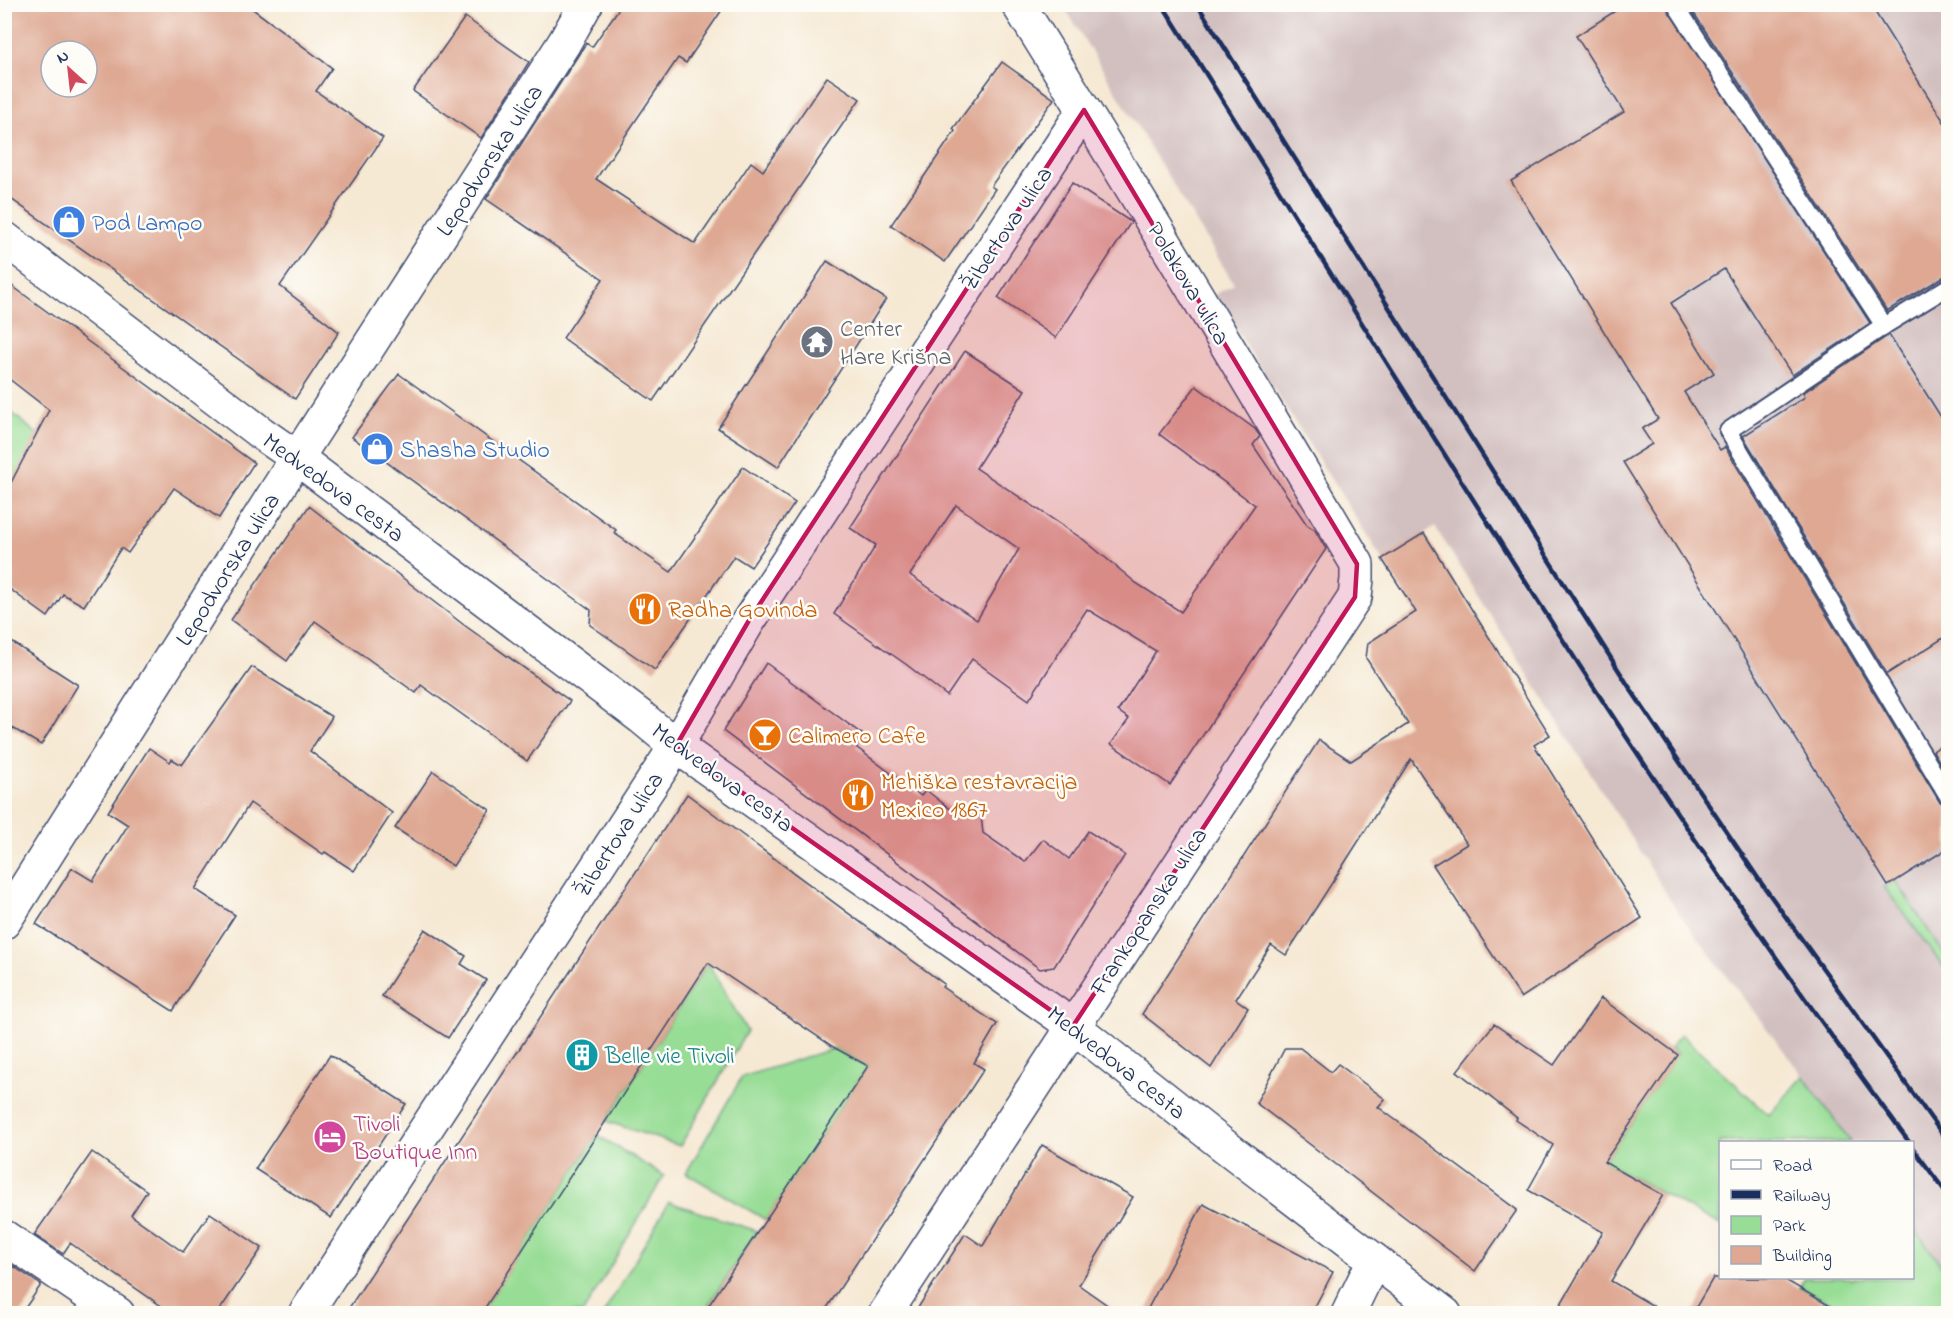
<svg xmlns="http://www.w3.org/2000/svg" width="1953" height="1318" font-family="'Indie Flower',sans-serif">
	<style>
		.industrial { fill: #d2bfbf }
		.green { fill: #98dd95; stroke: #5a867a; stroke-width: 1.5 }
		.building { fill: #dea893; fill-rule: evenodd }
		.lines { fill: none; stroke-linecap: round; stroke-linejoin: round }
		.service-casing { stroke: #3c4b70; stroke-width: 20 }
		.minor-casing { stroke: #3c4b70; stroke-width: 36 }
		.service { stroke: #fff; stroke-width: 16 }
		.minor { stroke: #fff; stroke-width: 33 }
		.rail { stroke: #1b2f5e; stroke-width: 4.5 }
		.marked { fill: #c2185b; fill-opacity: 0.2; stroke: #c2185b; stroke-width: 4.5; stroke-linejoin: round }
		.labels { text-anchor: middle; stroke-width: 5; stroke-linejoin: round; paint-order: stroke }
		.street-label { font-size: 24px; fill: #1b2f5e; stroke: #fdfcf7 }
		.shop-label { font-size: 24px; fill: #366cbe; stroke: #fdfcf7; text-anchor: start }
		.worship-label { font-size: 24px; fill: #5b616d; stroke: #fdfcf7; text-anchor: start }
		.food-label { font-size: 24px; fill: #c56008; stroke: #fdfcf7; text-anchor: start }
		.culture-label { font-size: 24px; fill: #0d838f; stroke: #fdfcf7; text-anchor: start }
		.hotel-label { font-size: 24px; fill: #b23c85; stroke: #fdfcf7; text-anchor: start }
	</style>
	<rect width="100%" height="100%" fill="#fdfcf7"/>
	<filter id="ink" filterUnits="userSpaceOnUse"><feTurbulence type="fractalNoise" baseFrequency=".0167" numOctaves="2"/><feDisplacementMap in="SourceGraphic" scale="12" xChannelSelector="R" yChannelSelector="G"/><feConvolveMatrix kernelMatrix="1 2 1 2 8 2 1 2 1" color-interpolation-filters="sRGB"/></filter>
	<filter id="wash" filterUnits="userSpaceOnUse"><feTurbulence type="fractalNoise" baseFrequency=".008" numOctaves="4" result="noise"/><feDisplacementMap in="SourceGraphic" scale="24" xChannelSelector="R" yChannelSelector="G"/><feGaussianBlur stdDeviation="1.35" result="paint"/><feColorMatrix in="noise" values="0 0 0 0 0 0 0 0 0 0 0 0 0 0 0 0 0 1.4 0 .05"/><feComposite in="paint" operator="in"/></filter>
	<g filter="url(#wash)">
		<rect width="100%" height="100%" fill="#f6e9d4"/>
		<!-- industrial -->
		<polygon class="industrial" points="1063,5 1948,5 1948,1275 1913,1226 1912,1142 1851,1142 1803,1076 1680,915 1435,527 1382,559 1214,295 1234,284"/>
		<!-- green -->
		<g class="green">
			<polygon points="5,407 37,434 5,496"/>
			<polygon points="1896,881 1948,960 1948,973 1884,887"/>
			<polygon points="708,963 747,1031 680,1146 606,1121"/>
			<polygon points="1681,1034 1769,1115 1803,1076 1851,1142 1720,1142 1720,1225 1604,1162 1678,1054 1670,1048"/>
			<polygon points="835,1048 868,1066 766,1220 686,1173 742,1077"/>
			<polygon points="597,1135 664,1176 583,1313 481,1313"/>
			<polygon points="669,1202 757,1231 703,1313 604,1313"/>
			<polygon points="1913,1226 1948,1275 1948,1313 1850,1313 1799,1287 1805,1278 1912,1278"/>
		</g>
		<g id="blocks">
			<!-- building -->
			<g class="building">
				<path d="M 4,4 L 246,4 L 332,68 L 316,91 L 383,138 L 280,286 L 339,332 L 295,399 L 4,194 ZM 51,51 L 87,51 L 87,87 L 51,87 Z"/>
				<polygon points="622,4 726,4 686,63 678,58 596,179 695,244 751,162 763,171 827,77 860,99 653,401 563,338 603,279 486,199 586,43 592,47"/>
				<polygon points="1626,4 1665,4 1870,323 1792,375 1724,269 1671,303 1714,373 1684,392 1720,450 1725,447 1939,801 1948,806 1948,848 1888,886 1623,462 1652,444 1642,429 1658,419 1511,181 1624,112 1576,36"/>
				<polygon points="1688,4 1870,4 1948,128 1948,274 1887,311"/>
				<polygon points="465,17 529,62 481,138 413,91"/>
				<polygon points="1002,62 1054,99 991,186 995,189 945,262 891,225 955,131 953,129"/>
				<polygon points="1072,183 1131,222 1056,338 998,298"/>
				<polygon points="827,261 886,299 778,467 718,428"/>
				<polygon points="4,280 254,463 219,518 174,488 128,553 121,548 84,606 63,594 48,617 4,585 4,496 49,410 4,375"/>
				<polygon points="1889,335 1948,428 1948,635 1887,674 1743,436 1805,397 1803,393"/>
				<path d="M 965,351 L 1025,390 L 976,468 L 1084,540 L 1136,583 L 1181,612 L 1255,505 L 1159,434 L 1196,386 L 1255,429 L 1260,436 L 1253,445 L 1307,525 L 1315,530 L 1326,549 L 1170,785 L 1111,744 L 1129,719 L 1118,711 L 1156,651 L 1087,609 L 1029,700 L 972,659 L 947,696 L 907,665 L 834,614 L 876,545 L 850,528 ZM 956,505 L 1019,549 L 977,620 L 910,575 Z"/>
				<polygon points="399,374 616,530 614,533 671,572 743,467 795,503 751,567 734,556 655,670 590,625 591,610 352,437"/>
				<polygon points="309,506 464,625 570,701 527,761 421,685 416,693 315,621 287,661 231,620"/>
				<polygon points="1424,533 1550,735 1534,745 1642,918 1521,998 1433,865 1467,844 1411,759 1286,955 1271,945 1236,999 1248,1008 1211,1068 1142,1014 1319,740 1351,761 1408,724 1366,658 1368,643 1416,612 1382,559"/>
				<polygon points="4,637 78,685 41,745 4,723"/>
				<polygon points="766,663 863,735 856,747 921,796 926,790 954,812 980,807 983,833 1025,862 1043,839 1069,859 1088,831 1125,855 1054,967 1040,969 723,731"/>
				<polygon points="252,667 332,717 310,751 392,813 354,871 325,852 323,854 250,803 195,889 235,915 173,1011 36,924 72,868 93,881 128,825 108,812 149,748 170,762 172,759 182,765"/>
				<polygon points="1948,741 1948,776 1933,751"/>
				<polygon points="433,771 490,810 453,866 395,828"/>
				<polygon points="687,794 944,984 942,987 997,1024 974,1063 984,1069 823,1314 703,1314 868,1066 835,1048 708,963 481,1314 345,1314"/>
				<polygon points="425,929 466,956 461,964 486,980 448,1038 382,996"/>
				<polygon points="1601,998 1678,1055 1604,1162 1663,1195 1611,1281 1667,1314 1555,1314 1603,1232 1528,1190 1553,1145 1516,1120 1517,1118 1457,1071 1494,1024 1554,1065"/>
				<polygon points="1285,1048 1300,1048 1331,1072 1338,1064 1385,1099 1378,1107 1517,1210 1475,1271 1256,1103"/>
				<polygon points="330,1055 406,1104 331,1218 255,1169"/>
				<polygon points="1042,1145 1133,1197 1079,1285 1120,1314 914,1314 965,1234 983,1246"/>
				<polygon points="92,1152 147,1191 131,1215 183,1252 210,1213 262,1248 217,1314 173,1314 70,1243 63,1254 34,1235"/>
				<polygon points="1203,1204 1333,1272 1311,1314 1145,1314"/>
				<polygon points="13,1266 41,1285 21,1314 4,1314 4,1278"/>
				<polygon points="1713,1278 1782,1278 1844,1314 1692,1314"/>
			</g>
		</g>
	</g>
	<g filter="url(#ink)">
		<use href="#blocks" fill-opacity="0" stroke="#3c4b70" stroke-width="1.5"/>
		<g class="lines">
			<!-- service casing -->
			<g class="service-casing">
				<g id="service">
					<polyline points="1675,4 1884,326"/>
					<polyline points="1948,287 1884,326 1728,431 1948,796"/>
				</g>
			</g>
			<!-- minor casing -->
			<g class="minor-casing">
				<g id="minor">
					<polyline points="4,238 261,433 297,458 641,717 676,746 1073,1026 1222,1144 1445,1314"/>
					<polyline points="4,922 297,458 564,43 586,4"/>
					<polyline points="4,1237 118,1314"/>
					<polyline points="305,1314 676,746 748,622 1084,110"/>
					<path d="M 885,1314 L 1355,597 L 1357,579 L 1357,564 C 1246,376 1134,189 1018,4"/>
					<polyline points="1348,1314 1374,1260"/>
				</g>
			</g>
			<!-- service -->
			<use href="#service" class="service"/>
			<!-- minor -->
			<use href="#minor" class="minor"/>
			<!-- rail -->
			<g class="rail">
				<path d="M 1162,4 C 1404,388 1638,778 1909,1142"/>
				<polyline points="1197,4 1633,693 1762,884 1948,1142"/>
				<polyline points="1912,1147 1948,1195"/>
			</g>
		</g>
	</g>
	<!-- marked area -->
	<path class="marked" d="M 1084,110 L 1357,564 L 1355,597 L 1073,1026 L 676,746 L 748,622 Z"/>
	<!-- icons -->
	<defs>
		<g id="shop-disc" transform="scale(1.725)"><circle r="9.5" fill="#3f7fe0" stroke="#fdfcf7"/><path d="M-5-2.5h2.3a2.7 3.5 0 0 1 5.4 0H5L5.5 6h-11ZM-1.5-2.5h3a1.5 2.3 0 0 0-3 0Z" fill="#fff"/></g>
		<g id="temple-disc" transform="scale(1.725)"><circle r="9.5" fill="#6b7280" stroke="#fdfcf7"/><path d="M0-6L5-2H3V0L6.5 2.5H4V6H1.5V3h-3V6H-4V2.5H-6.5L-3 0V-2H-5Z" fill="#fff"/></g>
		<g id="restaurant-disc" transform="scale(1.725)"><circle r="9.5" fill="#e8710a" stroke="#fdfcf7"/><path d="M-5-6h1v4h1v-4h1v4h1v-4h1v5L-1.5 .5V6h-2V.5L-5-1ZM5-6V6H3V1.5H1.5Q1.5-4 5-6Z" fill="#fff"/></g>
		<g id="bar-disc" transform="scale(1.725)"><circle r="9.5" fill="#e8710a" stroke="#fdfcf7"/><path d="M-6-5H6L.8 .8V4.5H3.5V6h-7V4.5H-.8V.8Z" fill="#fff"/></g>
		<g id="building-disc" transform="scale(1.725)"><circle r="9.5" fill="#0f9aa8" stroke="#fdfcf7"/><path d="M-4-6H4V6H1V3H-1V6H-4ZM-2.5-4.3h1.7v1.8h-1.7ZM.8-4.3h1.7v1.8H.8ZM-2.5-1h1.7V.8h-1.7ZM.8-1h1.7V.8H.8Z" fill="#fff"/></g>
		<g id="hotel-disc" transform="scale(1.725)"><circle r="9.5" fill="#d1479c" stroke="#fdfcf7"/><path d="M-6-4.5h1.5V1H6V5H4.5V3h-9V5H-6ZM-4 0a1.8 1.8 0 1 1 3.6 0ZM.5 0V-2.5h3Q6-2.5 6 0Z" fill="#fff"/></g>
	</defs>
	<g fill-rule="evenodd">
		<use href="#shop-disc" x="69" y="222"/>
		<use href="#temple-disc" x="817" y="342"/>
		<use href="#shop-disc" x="377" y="449"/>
		<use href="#restaurant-disc" x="645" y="609"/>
		<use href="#bar-disc" x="765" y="735"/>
		<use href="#restaurant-disc" x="858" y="795"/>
		<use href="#building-disc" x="582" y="1055"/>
		<use href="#hotel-disc" x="330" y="1137"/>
	</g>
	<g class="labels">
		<!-- street labels -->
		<g class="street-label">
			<text transform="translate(489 160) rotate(-57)" y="8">Lepodvorska ulica</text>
			<text transform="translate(1006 228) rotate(-56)" y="8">Žibertova ulica</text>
			<text transform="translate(1189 283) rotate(59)" y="8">Polakova ulica</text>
			<text transform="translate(334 487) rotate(36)" y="8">Medvedova cesta</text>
			<text transform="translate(227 569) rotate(-58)" y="8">Lepodvorska ulica</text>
			<text transform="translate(723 777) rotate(36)" y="8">Medvedova cesta</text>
			<text transform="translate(618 834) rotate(-57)" y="8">Žibertova ulica</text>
			<text transform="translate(1148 911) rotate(-57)" y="8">Frankopanska ulica</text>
			<text transform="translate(1117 1062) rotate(38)" y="8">Medvedova cesta</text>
		</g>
		<!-- shop labels -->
		<g class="shop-label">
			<text x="92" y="230">Pod Lampo</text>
			<text x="400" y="457">Shasha Studio</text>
		</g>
		<!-- worship labels -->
		<g class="worship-label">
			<text x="840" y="336">Center<tspan x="840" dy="28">Hare Krišna</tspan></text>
		</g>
		<!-- food labels -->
		<g class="food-label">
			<text x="668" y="617">Radha Govinda</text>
			<text x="788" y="743">Calimero Cafe</text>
			<text x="881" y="789">Mehiška restavracija<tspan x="881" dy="28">Mexico 1867</tspan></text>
		</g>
		<!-- culture labels -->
		<g class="culture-label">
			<text x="605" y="1063">Belle vie Tivoli</text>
		</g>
		<!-- hotel labels -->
		<g class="hotel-label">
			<text x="353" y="1131">Tivoli<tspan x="353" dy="28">Boutique Inn</tspan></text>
		</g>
	</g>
	<!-- margin -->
	<rect width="1953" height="1318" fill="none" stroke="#fdfcf7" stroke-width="24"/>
	<!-- legend -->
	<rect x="1719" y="1141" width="195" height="138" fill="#fdfcf7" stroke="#a3aaba" stroke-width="1.5"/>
	<rect x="1731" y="1160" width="30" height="9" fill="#ffffff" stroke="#a3aaba" stroke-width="1.5"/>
	<text x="1773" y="1171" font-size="18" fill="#1b2f5e">Road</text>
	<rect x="1731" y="1190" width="30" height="9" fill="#1b2f5e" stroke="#a3aaba" stroke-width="1.5"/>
	<text x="1773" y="1201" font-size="18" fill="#1b2f5e">Railway</text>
	<rect x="1731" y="1216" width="30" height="18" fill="#98dd95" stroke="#a3aaba" stroke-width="1.5"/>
	<text x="1773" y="1231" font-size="18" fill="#1b2f5e">Park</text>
	<rect x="1731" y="1246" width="30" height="18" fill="#dea893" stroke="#a3aaba" stroke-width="1.5"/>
	<text x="1773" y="1261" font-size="18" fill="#1b2f5e">Building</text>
	<!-- north arrow -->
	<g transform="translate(69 69) rotate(333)"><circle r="28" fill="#fdfcf7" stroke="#a3aaba" stroke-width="1.5"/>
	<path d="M0-4.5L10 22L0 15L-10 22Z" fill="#d1495b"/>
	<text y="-9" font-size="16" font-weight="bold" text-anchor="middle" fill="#1b2f5e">N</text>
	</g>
</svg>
